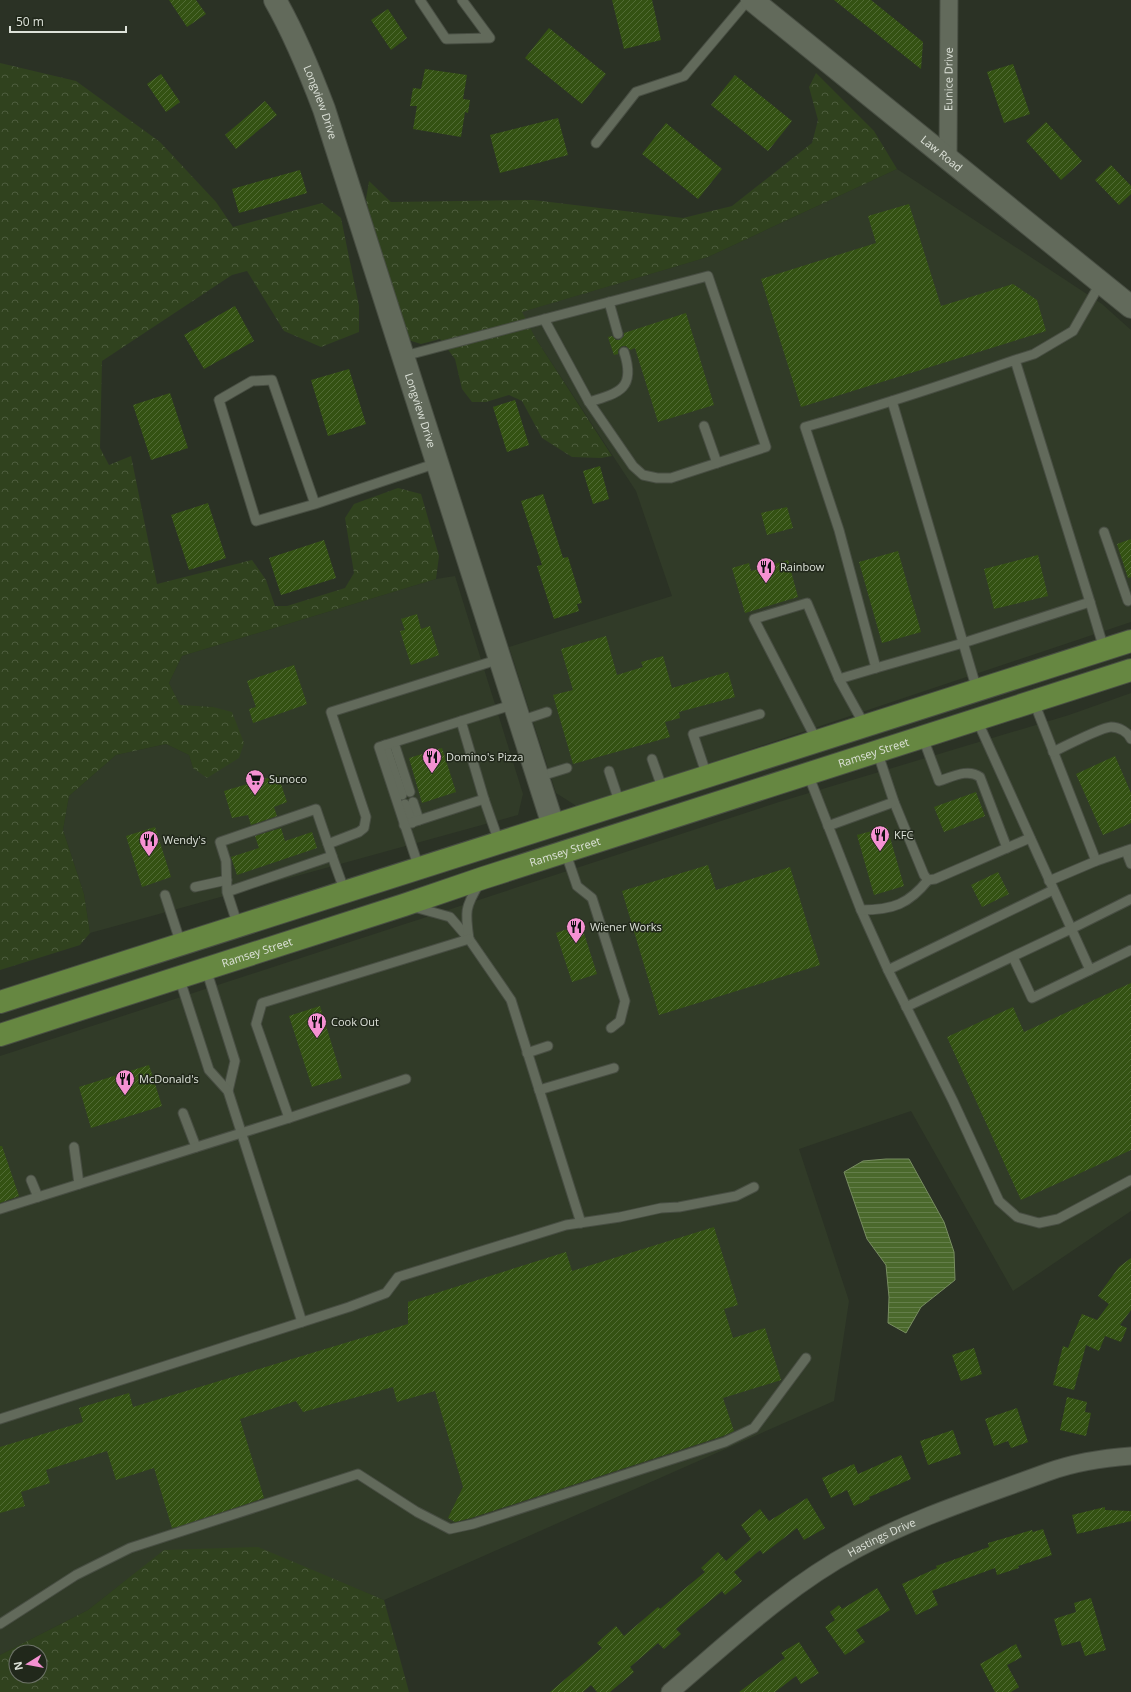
<svg xmlns="http://www.w3.org/2000/svg" width="1131" height="1692" font-family="'Open Sans',sans-serif">
	<style>
		.built { fill: #313b28 }
		.forest { fill: url(#forest-crowns); fill-rule: evenodd }
		.water { fill: url(#water-rules); stroke: #778d60 }
		.building { fill: url(#building-hatch) }
		.lines { fill: none; stroke-linecap: round; stroke-linejoin: round }
		.lane-casing { stroke: #484e43; stroke-width: 11 }
		.street-casing { stroke: #484e43; stroke-width: 19 }
		.secondary-casing { stroke: #484e43; stroke-width: 24 }
		.primary-casing { stroke: #484e43; stroke-width: 24 }
		.lane { stroke: #626a5b; stroke-width: 9 }
		.street { stroke: #626a5b; stroke-width: 17 }
		.secondary { stroke: #626a5b; stroke-width: 22 }
		.primary { stroke: #668741; stroke-width: 22 }
		.labels { text-anchor: middle; stroke-width: 3; stroke-linejoin: round; paint-order: stroke }
		.street-label { font-size: 11px; fill: #dde2d9; stroke: #21281b }
		.poi-label { font-size: 11px; fill: #dde2d9; stroke: #21281b; text-anchor: start }
	</style>
	<defs>
		<pattern id="forest-crowns" width="20" height="18" patternUnits="userSpaceOnUse"><rect width="20" height="18" fill="#30421e"/><path d="M2 6a3 3 0 1 1 6 0M12 15a3 3 0 1 1 6 0" fill="none" stroke="#4e5d3e"/></pattern>
		<pattern id="water-rules" width="6" height="5" patternUnits="userSpaceOnUse"><rect width="6" height="5" fill="#4b692c"/><path d="M0 2.5h6" fill="none" stroke="#647e4a"/></pattern>
		<pattern id="building-hatch" width="6" height="6" patternUnits="userSpaceOnUse"><rect width="6" height="6" fill="#345213"/><path d="M-1 1l2-2M0 6l6-6M5 7l2-2" fill="none" stroke="#516b35"/></pattern>
	</defs>
	<rect width="100%" height="100%" fill="#2b3225"/>
	<!-- built -->
	<g class="built">
		<polygon points="897,169 1102,304 1131,330 1131,622 578,807 556,793 509,647 672,596 636,491 536,339 521,312 708,257"/>
		<polygon points="455,576 523,794 518,815 90,933 84,894 63,830 69,796 116,755 166,744 189,755 193,768 213,707 180,706 169,683 182,656 436,579"/>
		<polygon points="1131,693 1131,1211 1013,1291 911,1111 799,1149 849,1301 834,1401 384,1600 332,1579 165,1550 88,1610 0,1655 0,1056 779,802 1069,715"/>
	</g>
	<!-- forest -->
	<g class="forest">
		<polygon points="0,63 76,81 160,142 216,202 233,227 322,203 341,218 359,306 359,332 321,347 284,331 247,271 232,275 102,361 100,448 109,465 131,456 157,584 252,560 266,580 275,606 287,606 345,588 354,573 345,518 354,504 398,488 421,494 439,556 436,579 182,656 169,683 180,705 213,707 232,712 244,743 239,758 207,778 193,768 189,755 166,744 116,755 69,796 63,830 84,894 90,933 80,945 0,970"/>
		<polygon points="816,73 874,131 897,169 708,257 522,312 536,339 612,456 601,458 572,457 542,438 522,401 509,395 486,402 472,402 462,389 455,359 440,339 421,344 405,339 372,226 366,199 369,181 391,202 533,200 683,218 732,206 812,143 818,120 809,87"/>
		<path d="M 258,1547 L 384,1600 L 409,1692 L 0,1692 L 0,1655 L 88,1610 L 164,1550 ZM 16,1652 L 40,1652 L 40,1676 L 16,1676 Z"/>
	</g>
	<!-- water -->
	<polygon class="water" points="886,1159 909,1159 944,1222 954,1252 955,1280 921,1307 906,1333 888,1323 889,1297 886,1265 867,1239 844,1172 863,1161"/>
	<!-- building -->
	<g class="building">
		<polygon points="169,0 196,0 206,14 187,27"/>
		<polygon points="612,0 652,0 661,40 624,49"/>
		<polygon points="834,0 871,0 923,42 921,69"/>
		<polygon points="388,9 407,38 391,50 371,20"/>
		<polygon points="549,28 606,74 582,104 525,58"/>
		<polygon points="1013,64 1030,114 1004,123 987,72"/>
		<polygon points="425,69 467,75 463,99 470,100 468,113 465,112 461,137 413,129 417,106 410,106 413,88 421,89"/>
		<polygon points="161,74 180,102 166,112 147,84"/>
		<polygon points="735,75 792,121 768,151 711,105"/>
		<polygon points="265,101 277,115 236,149 225,135"/>
		<polygon points="558,118 568,155 500,173 490,135"/>
		<polygon points="1046,122 1082,161 1061,180 1026,141"/>
		<polygon points="666,123 722,169 698,199 642,154"/>
		<polygon points="1111,165 1131,186 1131,194 1119,205 1095,180"/>
		<polygon points="300,170 307,193 239,213 232,189"/>
		<polygon points="909,204 941,306 1013,284 1037,300 1046,331 801,407 761,279 876,243 868,216"/>
		<polygon points="235,306 254,341 204,369 184,335"/>
		<polygon points="686,313 714,405 658,422 635,348 630,350 626,346 622,346 618,350 618,354 614,355 608,337 612,336 616,340 620,340 624,336 624,333"/>
		<polygon points="349,369 366,424 328,436 311,380"/>
		<polygon points="170,393 188,448 151,460 133,405"/>
		<polygon points="515,400 529,445 507,452 493,407"/>
		<polygon points="600,466 609,499 593,504 583,471"/>
		<polygon points="543,494 563,558 568,557 582,603 577,604 579,611 554,619 537,566 542,565 521,501"/>
		<polygon points="208,503 226,558 189,570 171,515"/>
		<polygon points="787,507 793,528 767,535 761,513"/>
		<polygon points="1131,539 1131,577 1128,578 1117,544"/>
		<polygon points="324,540 336,578 281,595 269,558"/>
		<polygon points="898,551 921,632 882,643 859,562"/>
		<polygon points="1038,555 1048,596 994,609 984,569"/>
		<polygon points="788,560 798,597 745,613 732,568 749,563 751,571"/>
		<polygon points="417,614 421,629 430,626 439,655 411,665 400,631 405,630 401,619"/>
		<polygon points="606,636 617,675 643,667 641,662 663,656 672,688 728,672 735,697 679,712 680,718 665,722 670,737 573,764 553,695 573,690 561,649"/>
		<polygon points="294,665 307,704 253,723 249,709 256,707 247,681"/>
		<polygon points="442,748 456,792 422,803 409,758"/>
		<polygon points="1115,756 1131,793 1131,823 1103,835 1076,774"/>
		<polygon points="278,775 287,802 274,807 277,816 251,825 248,815 232,818 224,791"/>
		<polygon points="976,792 985,816 944,832 934,807"/>
		<polygon points="155,827 171,877 142,887 126,836"/>
		<polygon points="887,827 904,886 874,895 857,835"/>
		<polygon points="281,828 285,841 312,832 317,848 237,875 231,857 259,848 255,836"/>
		<polygon points="708,865 716,890 790,867 820,965 659,1015 622,891"/>
		<polygon points="998,872 1009,894 982,907 971,885"/>
		<polygon points="581,924 597,974 572,982 556,933"/>
		<polygon points="1131,983 1131,1150 1021,1200 947,1037 1013,1007 1024,1032"/>
		<polygon points="320,1006 342,1078 312,1087 289,1016"/>
		<polygon points="149,1065 162,1106 91,1128 79,1087"/>
		<polygon points="0,1146 2,1146 19,1196 0,1203"/>
		<polygon points="714,1227 738,1305 724,1309 733,1338 765,1328 781,1380 723,1398 734,1431 723,1436 471,1518 455,1522 448,1518 463,1487 435,1391 397,1402 393,1387 303,1412 296,1401 240,1419 264,1498 177,1527 172,1528 154,1468 116,1480 107,1451 46,1470 50,1483 21,1492 25,1506 0,1513 0,1447 83,1422 79,1408 129,1393 133,1407 408,1324 408,1302 566,1252 572,1271"/>
		<polygon points="1131,1258 1131,1310 1120,1325 1127,1328 1121,1342 1105,1336 1099,1351 1086,1345 1074,1390 1053,1385 1063,1346 1068,1348 1082,1314 1097,1320 1109,1304 1098,1296 1119,1267"/>
		<polygon points="974,1348 982,1374 961,1381 952,1355"/>
		<polygon points="1067,1397 1087,1402 1085,1412 1091,1413 1086,1436 1060,1430"/>
		<polygon points="1017,1408 1028,1442 1011,1448 1008,1441 994,1446 985,1419"/>
		<polygon points="953,1430 961,1454 928,1465 920,1441"/>
		<polygon points="901,1455 911,1479 869,1497 870,1499 854,1506 847,1490 831,1498 822,1478 854,1464 858,1474"/>
		<polygon points="807,1498 825,1528 804,1540 797,1528 763,1554 760,1550 734,1572 742,1581 725,1595 722,1591 676,1629 681,1634 664,1649 658,1643 630,1667 634,1672 610,1692 597,1692 591,1685 583,1692 550,1692 602,1648 597,1643 616,1626 624,1636 658,1607 660,1609 705,1572 701,1568 718,1552 726,1561 751,1539 741,1525 760,1509 769,1521"/>
		<polygon points="1105,1507 1105,1510 1131,1511 1131,1521 1077,1534 1072,1515"/>
		<polygon points="1043,1529 1052,1555 1018,1566 1019,1568 997,1575 995,1568 932,1591 938,1605 916,1615 902,1584 937,1568 936,1566 989,1547 988,1543 1032,1530 1033,1532"/>
		<polygon points="877,1588 890,1610 856,1630 865,1642 845,1655 825,1627 835,1620 830,1612 839,1605 842,1609"/>
		<polygon points="1091,1598 1106,1650 1085,1656 1080,1641 1062,1646 1054,1619 1076,1612 1074,1603"/>
		<polygon points="799,1642 819,1673 801,1684 796,1676 775,1692 739,1692 785,1658 781,1653"/>
		<polygon points="1016,1644 1022,1657 1007,1665 1019,1687 1011,1692 995,1692 980,1664"/>
	</g>
	<g class="lines">
		<!-- lane casing -->
		<g class="lane-casing">
			<g id="lane">
				<polyline points="420,0 446,39 490,38 462,0"/>
				<polyline points="596,143 636,92 684,76 748,0"/>
				<polyline points="609,302 618,334"/>
				<polyline points="404,356 708,276 766,447 671,478 657,478 643,475 633,466 589,402 544,319"/>
				<path d="M 1015,360 L 1090,602 L 963,643 L 876,668 L 839,530 L 805,427 C 876,407 946,384 1015,360 L 1034,354 L 1073,331 L 1101,282"/>
				<polyline points="892,401 977,690"/>
				<path d="M 589,402 C 620,393 636,388 624,352"/>
				<polyline points="704,426 717,463"/>
				<polyline points="315,504 256,521 219,400 252,381 272,380 315,504 437,463"/>
				<polyline points="1104,532 1128,601"/>
				<polyline points="1090,602 1104,649"/>
				<polyline points="839,679 876,668"/>
				<polyline points="1034,702 1096,861"/>
				<polyline points="977,720 1090,970 1131,950"/>
				<polyline points="520,721 547,712"/>
				<path d="M 923,738 L 939,781 C 952,777 968,768 980,777 L 1007,848"/>
				<polyline points="817,741 754,619 807,603 839,679 865,726"/>
				<polyline points="394,743 410,792"/>
				<polyline points="385,745 402,795"/>
				<polyline points="877,751 894,802 924,875 928,880 935,879 1030,838"/>
				<path d="M 1053,752 C 1063,747 1103,727 1111,727 C 1119,727 1128,732 1131,739"/>
				<polyline points="652,759 663,790"/>
				<polyline points="609,771 620,804"/>
				<polyline points="808,774 861,910 888,970 953,1101 999,1201 1017,1217 1039,1223 1058,1219 1131,1180"/>
				<polyline points="707,776 693,734 760,714"/>
				<polyline points="538,777 567,768"/>
				<polyline points="484,799 499,842"/>
				<polyline points="413,802 419,820"/>
				<polyline points="405,804 412,823"/>
				<polyline points="404,825 484,799 461,721"/>
				<polyline points="828,826 894,802"/>
				<polyline points="328,844 359,832 364,828 366,817 331,712 500,659"/>
				<polyline points="565,851 577,886 592,898 625,1001 620,1021 611,1028"/>
				<polyline points="1126,851 1131,864"/>
				<polyline points="332,856 345,892"/>
				<polyline points="419,868 379,747 515,704"/>
				<polyline points="1049,881 1096,861 1131,849"/>
				<polyline points="195,887 227,880"/>
				<polyline points="227,892 332,856 316,809 220,842 226,861 227,892 238,926"/>
				<polyline points="165,895 181,944"/>
				<polyline points="414,907 450,917 469,939 511,1000 581,1223"/>
				<path d="M 861,910 C 893,910 909,904 928,880"/>
				<path d="M 469,939 C 465,912 465,907 479,884"/>
				<polyline points="1013,957 1032,998 1090,970"/>
				<polyline points="206,969 235,1061 228,1091"/>
				<polyline points="888,970 1053,890"/>
				<polyline points="179,977 209,1070 228,1091 302,1322"/>
				<polyline points="906,1007 1071,929 1131,899"/>
				<polyline points="527,1053 548,1046"/>
				<polyline points="539,1090 614,1068"/>
				<polyline points="183,1113 196,1147"/>
				<polyline points="289,1118 406,1079"/>
				<polyline points="74,1147 79,1184"/>
				<polyline points="31,1180 38,1197"/>
				<polyline points="0,1209 289,1118 256,1024 262,1003 469,939"/>
				<polyline points="0,1419 349,1307 386,1293 398,1277 566,1225 620,1217 661,1208 679,1207 736,1196 754,1187"/>
				<polyline points="0,1624 76,1575 130,1548 358,1474 417,1512 450,1529 473,1524 725,1442 754,1428 806,1358"/>
			</g>
		</g>
		<!-- street casing -->
		<g class="street-casing">
			<g id="street">
				<path id="s1" d="M 948,159 L 949,0"/>
				<path id="s2" d="M 670,1692 C 729,1642 786,1587 855,1550 C 916,1517 983,1496 1048,1472 C 1076,1462 1102,1458 1131,1456"/>
			</g>
		</g>
		<!-- secondary casing -->
		<g class="secondary-casing">
			<g id="secondary">
				<path id="s3" d="M 275,0 C 295,35 310,72 324,109 L 553,825"/>
				<path id="s4" d="M 752,0 L 1131,307"/>
			</g>
		</g>
		<!-- primary casing -->
		<g class="primary-casing">
			<g id="primary">
				<polyline points="0,1002 1131,641"/>
				<path id="s5" d="M 0,1035 L 404,905 L 483,878 L 1131,670"/>
			</g>
		</g>
		<!-- lane -->
		<use href="#lane" class="lane"/>
		<!-- street -->
		<use href="#street" class="street"/>
		<!-- secondary -->
		<use href="#secondary" class="secondary"/>
		<!-- primary -->
		<use href="#primary" class="primary"/>
	</g>
	<!-- icons -->
	<defs>
		<g id="restaurant-pin" transform="scale(1)"><path d="M0 17L-7.5 6A9.5 9.5 0 1 1 7.5 6Z" fill="#f591d2" stroke="#21281b"/><path d="M-5-6h1v4h1v-4h1v4h1v-4h1v5L-1.5 .5V6h-2V.5L-5-1ZM5-6V6H3V1.5H1.5Q1.5-4 5-6Z" fill="#111"/></g>
		<g id="supermarket-pin" transform="scale(1)"><path d="M0 17L-7.5 6A9.5 9.5 0 1 1 7.5 6Z" fill="#f591d2" stroke="#21281b"/><path d="M-6-5.5h2.5l.6 2H6L4.5 2H-2.5L-4.4-4H-6ZM-1.5 3.2a1.3 1.3 0 1 0 .1 0ZM3 3.2a1.3 1.3 0 1 0 .1 0Z" fill="#111"/></g>
	</defs>
	<g fill-rule="evenodd">
		<use href="#restaurant-pin" x="766" y="567"/>
		<use href="#restaurant-pin" x="432" y="757"/>
		<use href="#supermarket-pin" x="255" y="779"/>
		<use href="#restaurant-pin" x="880" y="835"/>
		<use href="#restaurant-pin" x="149" y="840"/>
		<use href="#restaurant-pin" x="576" y="927"/>
		<use href="#restaurant-pin" x="317" y="1022"/>
		<use href="#restaurant-pin" x="125" y="1079"/>
	</g>
	<g class="labels">
		<!-- street labels -->
		<g class="street-label">
			<text dy="4" stroke="none"><textPath href="#s1" startOffset="80">Eunice Drive</textPath></text>
			<text dy="4" stroke="none"><textPath href="#s3" startOffset="112">Longview Drive</textPath></text>
			<text dy="4" stroke="none"><textPath href="#s4" startOffset="244">Law Road</textPath></text>
			<text dy="4" stroke="none"><textPath href="#s3" startOffset="436">Longview Drive</textPath></text>
			<text dy="4" stroke="none"><textPath href="#s5" startOffset="918">Ramsey Street</textPath></text>
			<text dy="4" stroke="none"><textPath href="#s5" startOffset="594">Ramsey Street</textPath></text>
			<text dy="4" stroke="none"><textPath href="#s5" startOffset="270">Ramsey Street</textPath></text>
			<text dy="4" stroke="none"><textPath href="#s2" startOffset="263">Hastings Drive</textPath></text>
		</g>
		<!-- poi labels -->
		<g class="poi-label">
			<text x="780" y="571">Rainbow</text>
			<text x="446" y="761">Domino's Pizza</text>
			<text x="269" y="783">Sunoco</text>
			<text x="894" y="839">KFC</text>
			<text x="163" y="844">Wendy's</text>
			<text x="590" y="931">Wiener Works</text>
			<text x="331" y="1026">Cook Out</text>
			<text x="139" y="1083">McDonald's</text>
		</g>
	</g>
	<!-- north arrow -->
	<g transform="translate(28 1664) rotate(259)"><circle r="19" fill="#21281b" stroke="#6c7267"/>
	<path d="M0-3L7 15L0 10L-7 15Z" fill="#f591d2"/>
	<text y="-6" font-size="11" font-weight="bold" text-anchor="middle" fill="#dde2d9">N</text>
	</g>
	<!-- scale -->
	<path d="M10 26v6h116v-6" fill="none" stroke="#dde2d9" stroke-width="2"/>
	<text x="16" y="26" font-size="12" fill="#dde2d9" stroke="#21281b" stroke-width="3" paint-order="stroke">50 m</text>
</svg>
